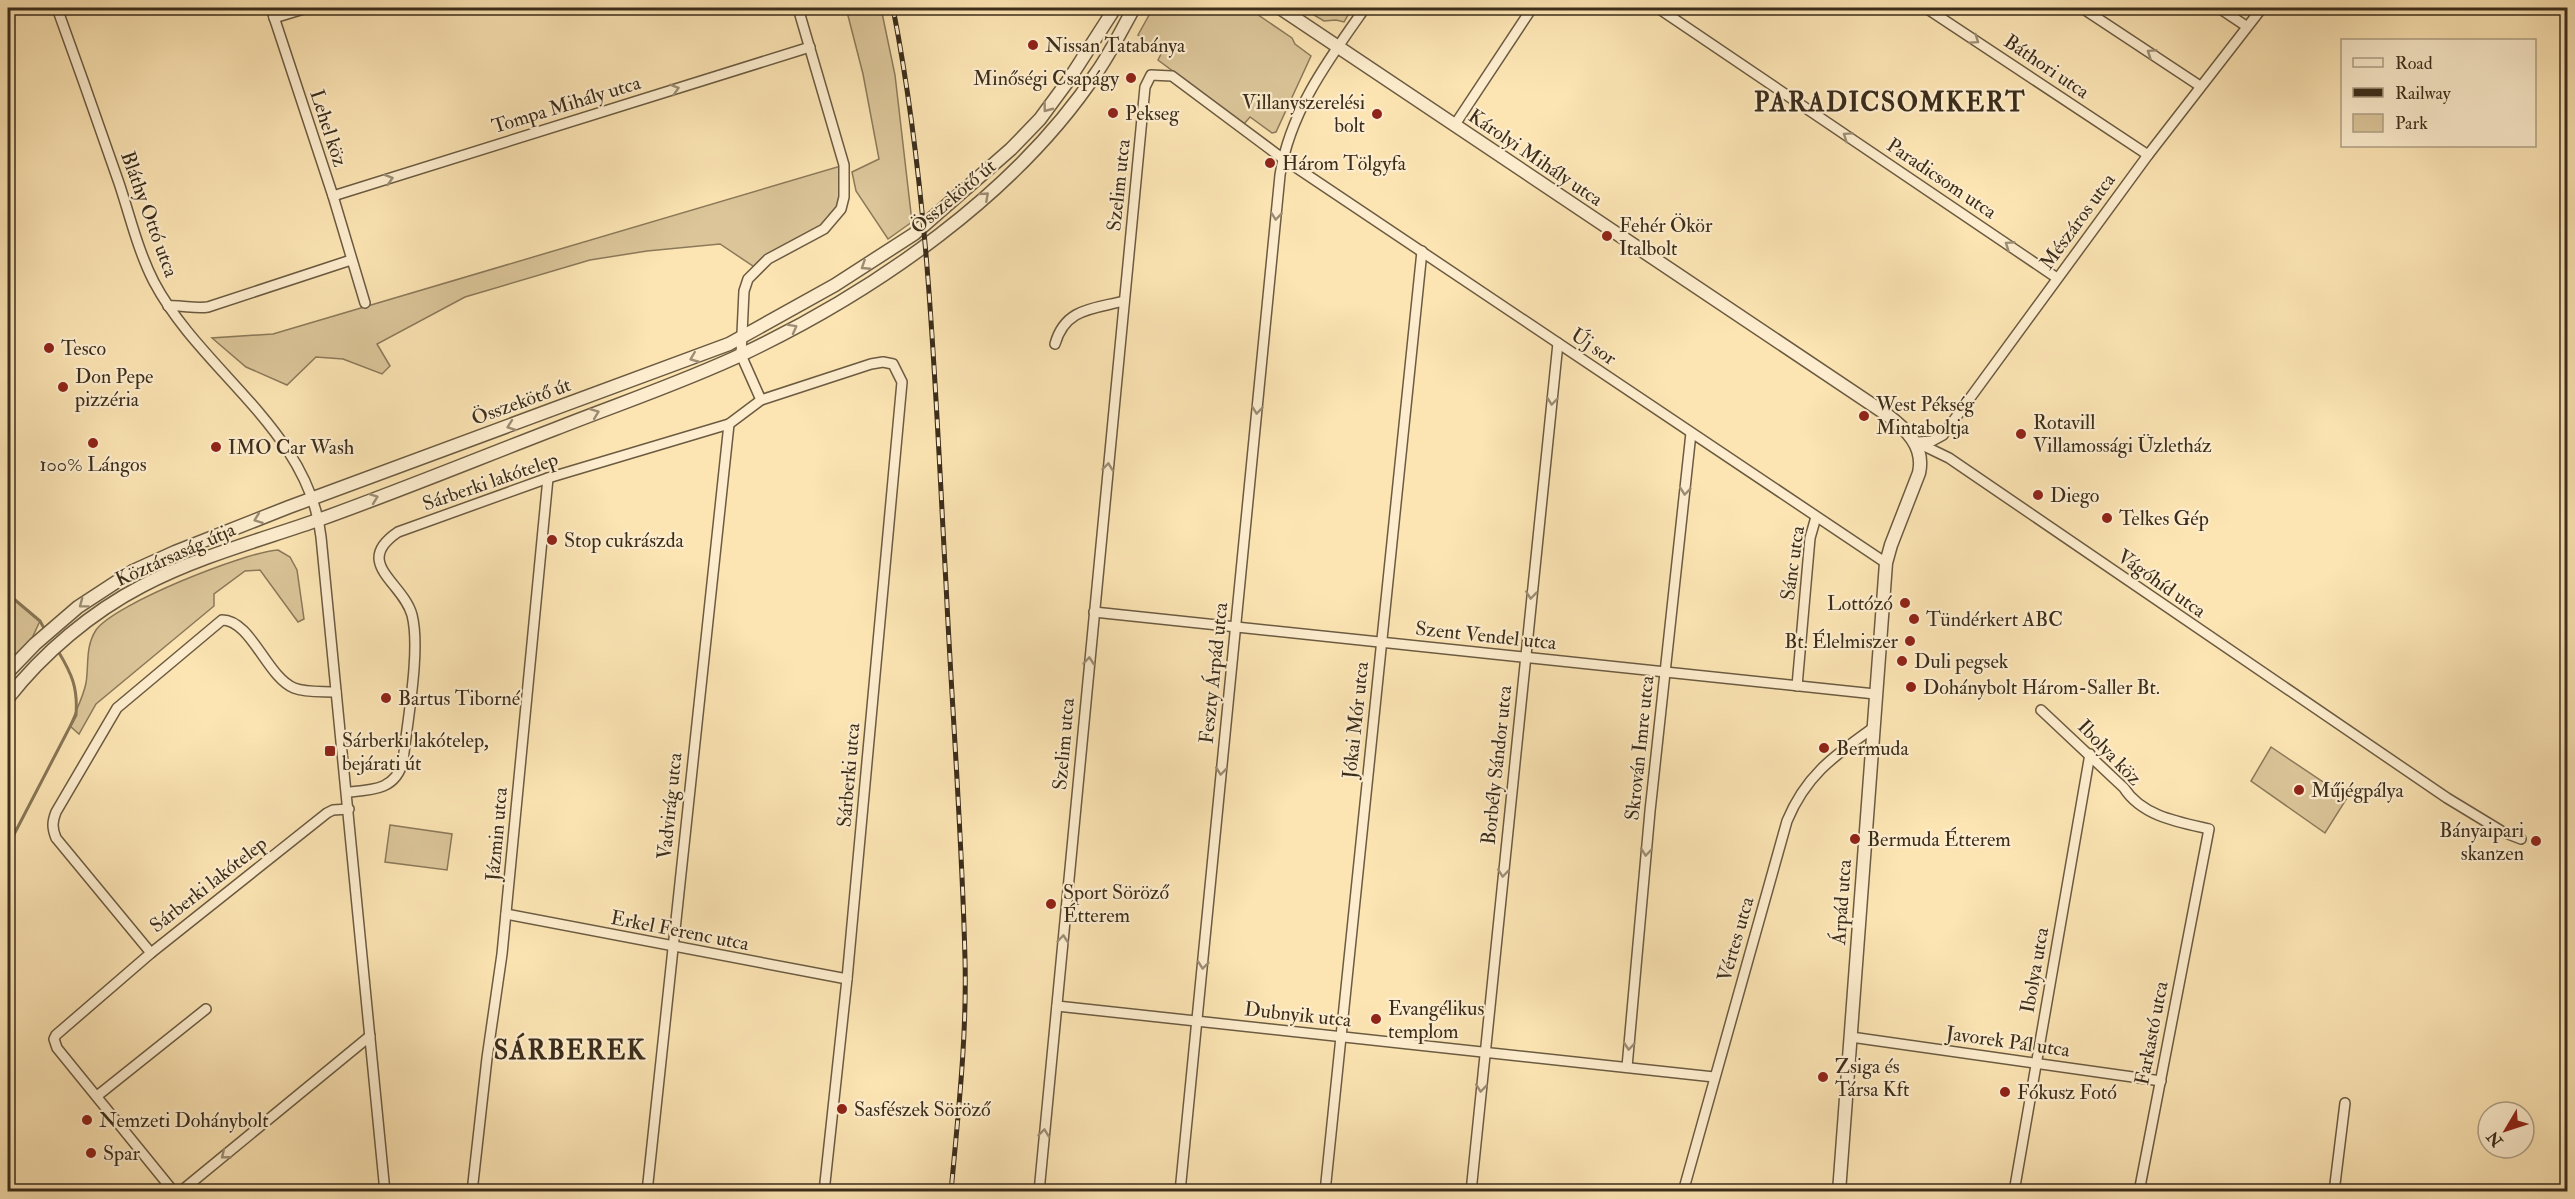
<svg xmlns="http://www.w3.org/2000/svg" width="2575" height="1199" font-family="'IM FELL Double Pica',serif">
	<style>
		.green { fill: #dbc599; stroke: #8b795a; stroke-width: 1.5 }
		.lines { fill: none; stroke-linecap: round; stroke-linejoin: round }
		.stream { stroke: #877657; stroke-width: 3 }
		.minor-casing { stroke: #6b5b41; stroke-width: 12 }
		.tertiary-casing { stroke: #6b5b41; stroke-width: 15 }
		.minor { stroke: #fdedce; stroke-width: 9 }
		.tertiary { stroke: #fdedce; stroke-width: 12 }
		.rail-casing { stroke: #3b2d1b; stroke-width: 5 }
		.rail { stroke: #fdedce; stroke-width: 3; stroke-dasharray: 9; stroke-linecap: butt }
		.oneway { stroke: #9c8d74 }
		.poi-dot { fill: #8f2418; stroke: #fdedce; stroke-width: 2 }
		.labels { text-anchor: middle; stroke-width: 4.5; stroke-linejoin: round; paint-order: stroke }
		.poi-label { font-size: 20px; fill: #3b2d1b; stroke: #fdedce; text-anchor: start }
		.street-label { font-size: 20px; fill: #3b2d1b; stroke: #fdedce }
		.district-label { font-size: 26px; font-weight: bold; letter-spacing: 1.5px; fill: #3b2d1b; stroke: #fdedce }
	</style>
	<rect width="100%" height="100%" fill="#fce4b3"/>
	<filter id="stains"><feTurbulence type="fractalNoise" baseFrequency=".00333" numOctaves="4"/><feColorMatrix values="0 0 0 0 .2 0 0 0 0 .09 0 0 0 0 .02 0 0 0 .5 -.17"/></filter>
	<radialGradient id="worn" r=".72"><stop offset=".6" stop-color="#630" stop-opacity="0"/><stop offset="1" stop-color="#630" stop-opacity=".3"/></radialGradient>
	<!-- green -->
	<g class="green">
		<polygon points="846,8 881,8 895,75 912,222 888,239 856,191 852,172 879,159 863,74"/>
		<polygon points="1153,8 1248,8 1292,38 1295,44 1311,56 1276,132 1272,133 1250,117 1244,124 1158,60 1161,54 1138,35"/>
		<polygon points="1302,8 1347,8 1348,15 1344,22 1336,20 1324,21"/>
		<polygon points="844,165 843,182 834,220 756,268 720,244 647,251 590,260 465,297 377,344 390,366 382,374 343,359 316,357 287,385 246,367 212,338 273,334"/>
		<path d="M 278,550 L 290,557 L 297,570 L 304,619 L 298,622 L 260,570 L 245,571 L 214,594 L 214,606 L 96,704 L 79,734 L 70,726 C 75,712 83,698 86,683 C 89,665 85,647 96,630 C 114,604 245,552 278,550 Z"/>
		<polygon points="8,594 40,621 25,653 8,672"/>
		<polygon points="2271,747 2347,798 2325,833 2251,781"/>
		<polygon points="390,825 452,834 447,870 385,862"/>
	</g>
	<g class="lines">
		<!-- stream -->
		<g class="stream">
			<polyline points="8,594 40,621 45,630"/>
			<path d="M 8,846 L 76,715 C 78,688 72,674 58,651"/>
		</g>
		<!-- minor casing -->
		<g class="minor-casing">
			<g id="minor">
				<path d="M 57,8 C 78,66 99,125 119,183 C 130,216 138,251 154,282 C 201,371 309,430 321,537 L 385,1192"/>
				<polyline points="271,8 333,196 365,303"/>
				<polyline points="1658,8 2057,278"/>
				<polyline points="1926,8 2148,155"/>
				<polyline points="2082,8 2200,86"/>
				<polyline points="2219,8 2246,26"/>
				<polyline points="274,18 307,8"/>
				<polyline points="1454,126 1532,8"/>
				<polyline points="333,196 810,47"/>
				<path d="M 168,306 C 182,305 195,309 208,307 L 351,260"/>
				<path d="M 1055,344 C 1065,308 1093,309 1124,301"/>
				<polyline points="761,400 741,355 744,291 748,279 768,259 824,229 841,209 844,197 844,165 798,8"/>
				<polyline points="1916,442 1949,458 2447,798 2503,832 2521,839"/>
				<polyline points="1918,442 1932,441 1943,435 2148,155 2262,8"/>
				<polyline points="1094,612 1875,694"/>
				<polyline points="1797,686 1810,538 1816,517"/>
				<path d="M 2041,710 L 2124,788 C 2142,816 2178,822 2209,829 L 2139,1192"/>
				<path d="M 348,792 C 372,790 396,790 403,761 C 407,723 421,650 412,615 C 403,582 352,563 398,532 L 548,478 L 729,424 L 761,400 L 871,364 L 883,362 L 893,364 L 902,382 L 847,979 L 824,1192"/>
				<polyline points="506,914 847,979"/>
				<path d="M 151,953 L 56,838 C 52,828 52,822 56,812 L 117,708 L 222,620 C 251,620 267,677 294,688 C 307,693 323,691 336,692"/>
				<polyline points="1057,1006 1714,1077"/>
				<polyline points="1851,1037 2161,1081"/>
				<polyline points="1627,1067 1650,811 1691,433"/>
				<polyline points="97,1096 206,1009"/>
				<polyline points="174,1192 57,1048 54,1039 56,1035 151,953 327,813 333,810 349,809"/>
				<polyline points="180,1192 370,1036"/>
				<polyline points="472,1192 487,1058 502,954 548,478"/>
				<polyline points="647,1192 729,424"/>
				<polyline points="1039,1192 1145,87 1151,75 1172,76 1282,158 1886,563"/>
				<path d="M 1180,1192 L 1280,175 C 1290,111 1329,59 1365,8"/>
				<polyline points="1325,1192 1422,251"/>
				<polyline points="1471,1192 1558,343"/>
				<path d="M 1683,1192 L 1787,821 C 1806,775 1834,756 1873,728"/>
				<polyline points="2014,1192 2090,754"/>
				<polyline points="2334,1192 2345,1103"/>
			</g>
		</g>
		<!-- tertiary casing -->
		<g class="tertiary-casing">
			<g id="tertiary">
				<path d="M 1280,8 L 1886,414 C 1906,429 1925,446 1919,473 L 1891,545 L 1886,563 L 1839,1192"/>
				<polyline points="8,672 35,644 78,607 133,571 175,552 289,507 729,344 835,285 914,234 1011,149 1040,119 1068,81 1115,8"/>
				<path d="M 8,698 C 43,653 92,612 142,586 C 199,556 261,540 321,519 C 399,491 477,459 555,429 C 618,404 684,382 745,353 C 875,291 1016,194 1097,72 C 1111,52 1122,29 1134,8"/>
			</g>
		</g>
		<!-- minor -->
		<use href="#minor" class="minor"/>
		<!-- tertiary -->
		<use href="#tertiary" class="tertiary"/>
		<!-- rail casing -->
		<g class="rail-casing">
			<path id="rail" d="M 893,8 C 930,198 935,391 946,584 C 952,709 962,834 965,959 C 967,1037 958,1115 951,1192"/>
		</g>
		<!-- rail -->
		<use href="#rail" class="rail"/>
	</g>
	<!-- one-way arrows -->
	<defs><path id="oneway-chevron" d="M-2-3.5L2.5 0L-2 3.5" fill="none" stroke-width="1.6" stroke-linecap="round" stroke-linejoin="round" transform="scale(1.5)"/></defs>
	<g class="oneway">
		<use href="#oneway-chevron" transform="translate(1975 40) rotate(34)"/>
		<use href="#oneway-chevron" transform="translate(2151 53) rotate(-146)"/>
		<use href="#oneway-chevron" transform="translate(675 89) rotate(-17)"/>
		<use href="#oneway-chevron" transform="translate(1047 108) rotate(127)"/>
		<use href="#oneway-chevron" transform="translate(1847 136) rotate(-146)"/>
		<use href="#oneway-chevron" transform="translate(389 179) rotate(-17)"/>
		<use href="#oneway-chevron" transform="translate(985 196) rotate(-42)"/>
		<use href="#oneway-chevron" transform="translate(1276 216) rotate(96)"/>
		<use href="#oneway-chevron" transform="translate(2009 245) rotate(-146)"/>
		<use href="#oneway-chevron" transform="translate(865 266) rotate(147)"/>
		<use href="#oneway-chevron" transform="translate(793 328) rotate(-29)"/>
		<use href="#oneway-chevron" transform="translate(694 358) rotate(158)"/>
		<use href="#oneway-chevron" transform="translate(1552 401) rotate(96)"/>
		<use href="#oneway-chevron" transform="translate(1257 410) rotate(96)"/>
		<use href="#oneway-chevron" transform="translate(595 413) rotate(-21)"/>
		<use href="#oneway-chevron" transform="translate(511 426) rotate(160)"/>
		<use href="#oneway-chevron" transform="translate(1108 467) rotate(-84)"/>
		<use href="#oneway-chevron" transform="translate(1685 491) rotate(96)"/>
		<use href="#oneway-chevron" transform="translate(374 498) rotate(-21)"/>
		<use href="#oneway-chevron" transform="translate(258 519) rotate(159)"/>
		<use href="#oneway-chevron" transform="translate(1531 595) rotate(96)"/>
		<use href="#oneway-chevron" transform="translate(83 604) rotate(143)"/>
		<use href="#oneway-chevron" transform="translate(1089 661) rotate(-85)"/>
		<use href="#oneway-chevron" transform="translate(1221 771) rotate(96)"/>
		<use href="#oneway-chevron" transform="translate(1646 852) rotate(96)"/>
		<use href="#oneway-chevron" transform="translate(1503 873) rotate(96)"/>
		<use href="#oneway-chevron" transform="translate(1063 939) rotate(-85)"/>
		<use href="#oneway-chevron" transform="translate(1203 965) rotate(96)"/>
		<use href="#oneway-chevron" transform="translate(1629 1046) rotate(95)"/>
		<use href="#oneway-chevron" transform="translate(1481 1088) rotate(96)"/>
		<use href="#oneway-chevron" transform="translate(1044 1133) rotate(-84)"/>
		<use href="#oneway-chevron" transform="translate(225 1155) rotate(141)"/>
	</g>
	<!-- markers -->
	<g class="poi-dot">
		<circle cx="1033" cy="45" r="6"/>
		<circle cx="1131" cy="78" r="6"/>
		<circle cx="1113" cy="113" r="6"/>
		<circle cx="1377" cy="114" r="6"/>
		<circle cx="1270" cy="163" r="6"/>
		<circle cx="1607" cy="236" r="6"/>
		<circle cx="49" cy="348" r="6"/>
		<circle cx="63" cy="387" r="6"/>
		<circle cx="1864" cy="416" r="6"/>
		<circle cx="2021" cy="434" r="6"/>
		<circle cx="93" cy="443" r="6"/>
		<circle cx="216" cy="447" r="6"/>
		<circle cx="2038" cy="495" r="6"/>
		<circle cx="2107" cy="518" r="6"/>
		<circle cx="552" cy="540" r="6"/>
		<circle cx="1905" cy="603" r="6"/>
		<circle cx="1914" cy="619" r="6"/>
		<circle cx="1910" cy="641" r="6"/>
		<circle cx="1902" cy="661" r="6"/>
		<circle cx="1911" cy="687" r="6"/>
		<circle cx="386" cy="698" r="6"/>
		<circle cx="1824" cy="748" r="6"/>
		<rect x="324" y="745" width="12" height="12" rx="3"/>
		<circle cx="2299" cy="790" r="6"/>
		<circle cx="1855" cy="839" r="6"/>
		<circle cx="2536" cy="841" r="6"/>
		<circle cx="1051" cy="904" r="6"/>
		<circle cx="1376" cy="1019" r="6"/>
		<circle cx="1823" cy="1077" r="6"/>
		<circle cx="2005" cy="1092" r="6"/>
		<circle cx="842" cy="1109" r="6"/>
		<circle cx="87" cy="1120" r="6"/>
		<circle cx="91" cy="1153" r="6"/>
	</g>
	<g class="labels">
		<!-- poi labels -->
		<g class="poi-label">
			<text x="1045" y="52">Nissan Tatabánya</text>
			<text x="1119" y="85" text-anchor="end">Minőségi Csapágy</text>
			<text x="1365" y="109" text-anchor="end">Villanyszerelési<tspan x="1365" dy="23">bolt</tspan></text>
			<text x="1125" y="120">Pekseg</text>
			<text x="1282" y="170">Három Tölgyfa</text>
			<text x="1619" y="232">Fehér Ökör<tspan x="1619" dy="23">Italbolt</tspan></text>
			<text x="61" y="355">Tesco</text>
			<text x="75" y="383">Don Pepe<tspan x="75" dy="23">pizzéria</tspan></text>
			<text x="1876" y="411">West Pékség<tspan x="1876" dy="23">Mintaboltja</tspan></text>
			<text x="2033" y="429">Rotavill<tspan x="2033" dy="23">Villamossági Üzletház</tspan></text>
			<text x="228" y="454">IMO Car Wash</text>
			<text x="93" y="471" text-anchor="middle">100% Lángos</text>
			<text x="2050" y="502">Diego</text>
			<text x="2119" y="525">Telkes Gép</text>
			<text x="564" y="547">Stop cukrászda</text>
			<text x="1893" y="610" text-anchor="end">Lottózó</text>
			<text x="1926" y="626">Tündérkert ABC</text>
			<text x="1898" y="648" text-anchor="end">Bt. Élelmiszer</text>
			<text x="1914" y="668">Duli pegsek</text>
			<text x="1923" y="694">Dohánybolt Három-Saller Bt.</text>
			<text x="398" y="705">Bartus Tiborné</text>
			<text x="342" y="747">Sárberki lakótelep,<tspan x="342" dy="23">bejárati út</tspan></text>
			<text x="1836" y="755">Bermuda</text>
			<text x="2311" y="797">Műjégpálya</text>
			<text x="2524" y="837" text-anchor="end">Bányaipari<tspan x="2524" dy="23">skanzen</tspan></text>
			<text x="1867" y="846">Bermuda Étterem</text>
			<text x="1063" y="899">Sport Söröző<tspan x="1063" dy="23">Étterem</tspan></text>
			<text x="1388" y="1015">Evangélikus<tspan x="1388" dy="23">templom</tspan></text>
			<text x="1835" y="1073">Zsiga és<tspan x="1835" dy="23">Társa Kft</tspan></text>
			<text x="2017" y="1099">Fókusz Fotó</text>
			<text x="854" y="1116">Sasfészek Söröző</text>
			<text x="99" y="1127">Nemzeti Dohánybolt</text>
			<text x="103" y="1160">Spar</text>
		</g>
		<!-- street labels -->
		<g class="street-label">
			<text transform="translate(2047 66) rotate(34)" y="7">Báthori utca</text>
			<text transform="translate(566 104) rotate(-17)" y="7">Tompa Mihály utca</text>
			<text transform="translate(329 128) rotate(72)" y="7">Lehel köz</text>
			<text transform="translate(1536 157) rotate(34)" y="7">Károlyi Mihály utca</text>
			<text transform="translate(1942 178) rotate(34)" y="7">Paradicsom utca</text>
			<text transform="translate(1118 185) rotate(-84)" y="7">Szelim utca</text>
			<text transform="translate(953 196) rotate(-40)" y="7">Összekötő út</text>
			<text transform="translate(150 214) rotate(70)" y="7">Bláthy Ottó utca</text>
			<text transform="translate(2077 221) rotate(-54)" y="7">Mészáros utca</text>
			<text transform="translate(1594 346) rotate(34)" y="7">Új sor</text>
			<text transform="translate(521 401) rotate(-20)" y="7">Összekötő út</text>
			<text transform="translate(490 481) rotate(-19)" y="7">Sárberki lakótelep</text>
			<text transform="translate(175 554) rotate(-24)" y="7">Köztársaság útja</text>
			<text transform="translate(1792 563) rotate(-82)" y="7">Sánc utca</text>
			<text transform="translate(2162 583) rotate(35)" y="7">Vágóhíd utca</text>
			<text transform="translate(1486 635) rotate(6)" y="7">Szent Vendel utca</text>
			<text transform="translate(1213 673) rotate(-84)" y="7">Feszty Árpád utca</text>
			<text transform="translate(1355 720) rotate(-84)" y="7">Jókai Mór utca</text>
			<text transform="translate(1063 744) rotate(-85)" y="7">Szelim utca</text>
			<text transform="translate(1639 748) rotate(-84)" y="7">Skrován Imre utca</text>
			<text transform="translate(2110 752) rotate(46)" y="7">Ibolya köz</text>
			<text transform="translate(1496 765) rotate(-84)" y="7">Borbély Sándor utca</text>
			<text transform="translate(848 775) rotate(-85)" y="7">Sárberki utca</text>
			<text transform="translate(669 806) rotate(-84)" y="7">Vadvirág utca</text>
			<text transform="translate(496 834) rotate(-85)" y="7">Jázmin utca</text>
			<text transform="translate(208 884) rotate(-38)" y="7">Sárberki lakótelep</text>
			<text transform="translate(1841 902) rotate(-86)" y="7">Árpád utca</text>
			<text transform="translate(680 930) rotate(11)" y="7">Erkel Ferenc utca</text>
			<text transform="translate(1735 939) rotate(-74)" y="7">Vértes utca</text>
			<text transform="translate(2034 970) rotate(-80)" y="7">Ibolya utca</text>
			<text transform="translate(1298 1014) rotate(6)" y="7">Dubnyik utca</text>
			<text transform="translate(2151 1033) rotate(-79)" y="7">Farkastó utca</text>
			<text transform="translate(2008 1041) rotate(8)" y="7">Javorek Pál utca</text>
		</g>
		<!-- district labels -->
		<g class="district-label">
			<text x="1890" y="111">PARADICSOMKERT</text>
			<text x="570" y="1059">SÁRBEREK</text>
		</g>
	</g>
	<!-- margin -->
	<rect width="2575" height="1199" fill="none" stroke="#fce4b3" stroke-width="30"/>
	<rect x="9" y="9" width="2557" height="1181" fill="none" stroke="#3b2d1b" stroke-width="3"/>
	<rect x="15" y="15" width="2545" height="1169" fill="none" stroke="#3b2d1b" stroke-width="1.5"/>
	<!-- legend -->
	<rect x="2341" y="39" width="195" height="108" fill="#fdedce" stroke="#afa086" stroke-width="1.5"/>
	<rect x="2353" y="58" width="30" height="9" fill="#fdedce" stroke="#afa086" stroke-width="1.5"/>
	<text x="2395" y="69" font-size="18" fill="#3b2d1b">Road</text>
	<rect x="2353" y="88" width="30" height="9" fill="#3b2d1b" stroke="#afa086" stroke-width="1.5"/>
	<text x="2395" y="99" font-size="18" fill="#3b2d1b">Railway</text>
	<rect x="2353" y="114" width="30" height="18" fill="#dbc599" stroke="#afa086" stroke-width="1.5"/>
	<text x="2395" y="129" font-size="18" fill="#3b2d1b">Park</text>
	<!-- north arrow -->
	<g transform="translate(2506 1130) rotate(231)"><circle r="28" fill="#fdedce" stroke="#afa086" stroke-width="1.5"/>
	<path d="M0-4.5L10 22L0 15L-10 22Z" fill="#8f2418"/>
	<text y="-9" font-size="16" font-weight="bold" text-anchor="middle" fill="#3b2d1b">N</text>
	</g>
	<rect width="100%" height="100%" filter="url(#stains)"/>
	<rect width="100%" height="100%" fill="url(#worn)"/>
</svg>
